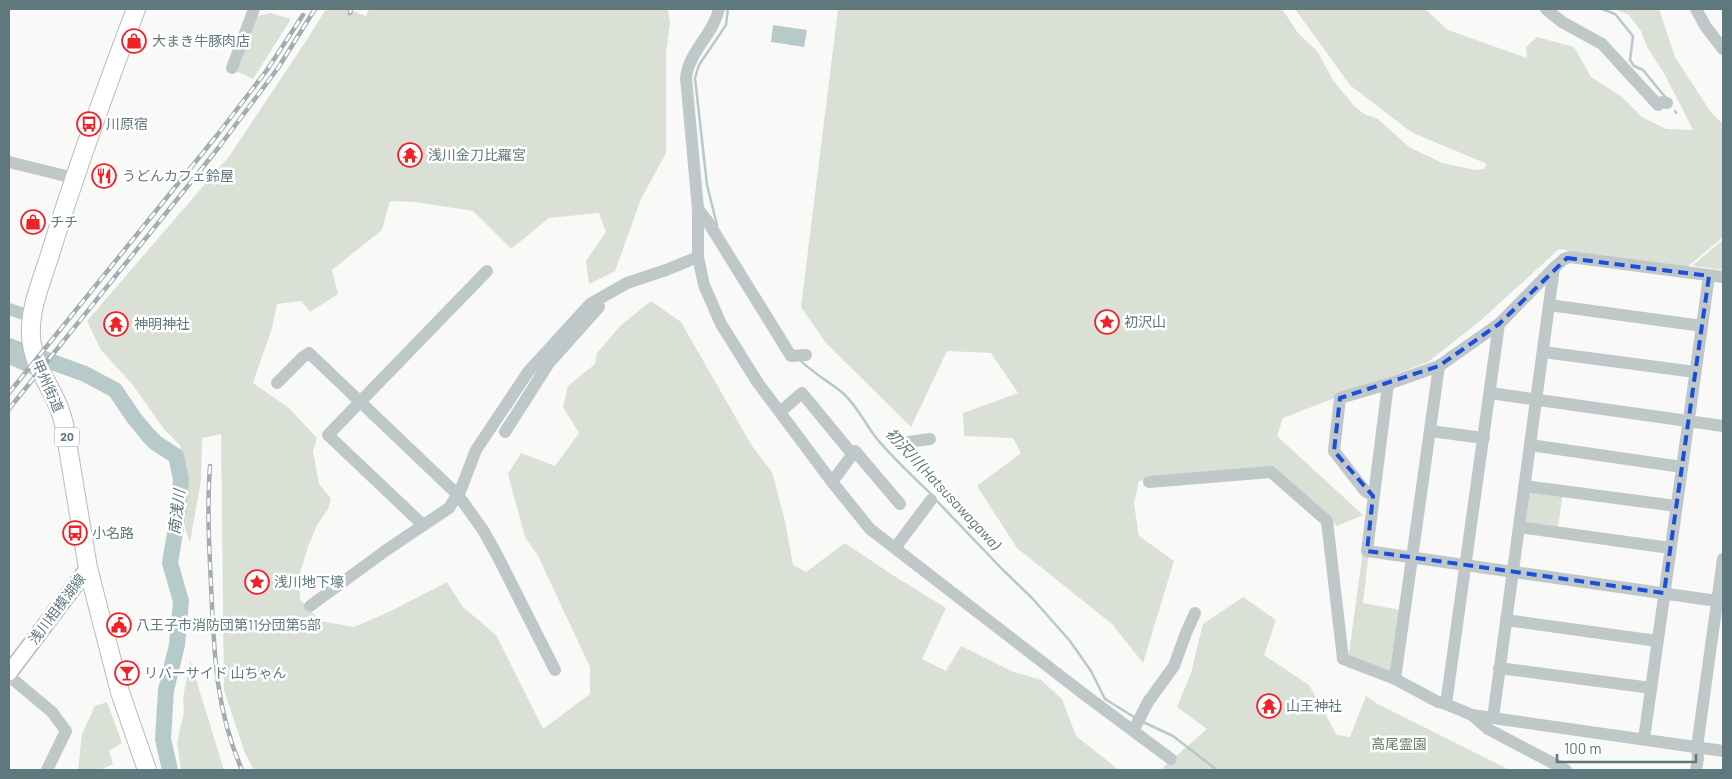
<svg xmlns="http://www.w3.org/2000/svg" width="1732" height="779" font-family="Barlow,'Noto Sans JP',sans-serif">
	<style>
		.green { fill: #dbe0d6 }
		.water { fill: #b6caca }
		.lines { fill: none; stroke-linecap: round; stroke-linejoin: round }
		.stream { stroke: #b6caca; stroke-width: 2.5 }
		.river { stroke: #b6caca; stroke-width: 16 }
		.major-casing { stroke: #b3bcbe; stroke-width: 18 }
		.highway-casing { stroke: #b5bcbe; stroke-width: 20 }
		.minor { stroke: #bfc8c9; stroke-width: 12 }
		.major { stroke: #fff; stroke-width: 15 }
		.highway { stroke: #fff; stroke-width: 18 }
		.rail-casing { stroke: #a1adb0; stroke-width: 4.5 }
		.rail { stroke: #fff; stroke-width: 2.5; stroke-dasharray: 8; stroke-linecap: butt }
		.marked { fill: none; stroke: #1d4ed8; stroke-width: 4; stroke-dasharray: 10 6; stroke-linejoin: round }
		.labels { text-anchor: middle; stroke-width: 5; stroke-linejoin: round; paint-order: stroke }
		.shield { fill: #fff; stroke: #8ea0a5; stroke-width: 1 }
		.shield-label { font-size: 12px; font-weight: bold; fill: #5e787e }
		.poi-label { font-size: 14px; fill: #5e787e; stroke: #fff; text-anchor: start }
		.street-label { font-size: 14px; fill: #5e787e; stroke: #fff }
		.park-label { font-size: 14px; fill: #6d7b62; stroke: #fff }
		.water-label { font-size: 15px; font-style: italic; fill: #587676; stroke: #fff }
	</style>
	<rect width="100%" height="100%" fill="#f9f9f7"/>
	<!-- green -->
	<g class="green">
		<polygon points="326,9 347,9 366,16 369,9 668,9 670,23 666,53 666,153 641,199 615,271 589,284 586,261 606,232 599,213 549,218 511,249 473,211 415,202 390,201 382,230 332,270 338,294 310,312 301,301 277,304 272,328 253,383 289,408 317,438 313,451 319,484 331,498 328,509 317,525 308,547 300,573 300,599 320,621 354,627 391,611 447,582 462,606 496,635 543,729 590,694 590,667 538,556 525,537 508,474 521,453 555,466 579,433 563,407 568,386 595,364 597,353 621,325 651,301 681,322 752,446 772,472 785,521 793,565 806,572 845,543 891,574 946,608 922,659 946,671 961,646 1011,671 1041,680 1062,699 1076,736 1119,770 254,770 245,753 224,690 221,434 202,438 201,480 190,542 185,529 187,488 180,445 164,429 132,384 101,350 87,321 230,155 306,41"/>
		<polygon points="838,9 1282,9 1298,33 1317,51 1333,80 1354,106 1364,114 1378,119 1409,147 1442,163 1476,170 1484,169 1487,164 1411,132 1350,85 1295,9 1425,9 1448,30 1527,58 1526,47 1537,37 1574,47 1591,77 1621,96 1642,117 1666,129 1693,130 1665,75 1647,47 1641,31 1629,15 1615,9 1659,9 1675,57 1710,111 1723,124 1723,237 1685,269 1559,249 1480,321 1428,362 1283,418 1277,436 1363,515 1337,526 1271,469 1139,481 1134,503 1139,536 1174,561 1143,663 1112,624 1017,548 977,486 1021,453 1013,438 964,436 963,413 1018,393 991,353 947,351 911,427 826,343 801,307"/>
		<polygon points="271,13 291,19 253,79 236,71 258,16"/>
		<polygon points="1723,240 1723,270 1693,266 1693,265"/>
		<polygon points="1529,488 1563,493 1558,527 1524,523"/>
		<polygon points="1363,550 1369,551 1363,603 1405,611 1395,679 1348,661"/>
		<polygon points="1243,597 1276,620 1264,655 1309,685 1337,735 1350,737 1366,696 1376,703 1510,770 1160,770 1207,729 1177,707 1191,673 1203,624"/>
		<polygon points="190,660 224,770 181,770 177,743 184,712 183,698"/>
		<polygon points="107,702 122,743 109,751 113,764 100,770 78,770 82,734 95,706"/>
	</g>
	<!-- water -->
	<polygon class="water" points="773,25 807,30 804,47 771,42"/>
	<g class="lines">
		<!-- stream -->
		<g class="stream">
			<polyline points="1602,9 1615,14 1633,36 1630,60 1634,66 1643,70 1666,98"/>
			<polyline points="1675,111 1676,113"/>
			<polyline points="717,225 707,185 695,78 699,65 726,25 728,9"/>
			<path d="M 799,359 C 813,374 831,382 845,395 C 857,407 864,421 874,435 C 891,457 913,476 933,496"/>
			<polyline points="936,500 1002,569 1032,598 1070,641 1091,671 1105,699 1134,717"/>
			<polyline points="1141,721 1173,736 1217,770"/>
		</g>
		<!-- river -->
		<polyline class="river" points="9,346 85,374 115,390 134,418 148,435 156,443 176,456 181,479 177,521 170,563 181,601 177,645 166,690 163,739 170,770"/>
		<!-- major casing -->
		<g class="major-casing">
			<polyline id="major" points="9,673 88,568"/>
		</g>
		<!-- highway casing -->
		<g class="highway-casing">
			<path id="highway" d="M 136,9 C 106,88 77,167 52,248 C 44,276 29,307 31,336 C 32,361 47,381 57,403 C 60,409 62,417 64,424 L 88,568 L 120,692 L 147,770"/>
		</g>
		<!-- minor -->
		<g class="minor">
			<path d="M 719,9 C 713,35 689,51 686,78 L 698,209 L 698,257 L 704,285 L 721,324 L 758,383 L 832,482 L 870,529 L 1085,695 L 1171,759"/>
			<polyline points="1546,9 1562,22 1602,44 1658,105 1662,102 1667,103"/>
			<polyline points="1696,9 1706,27 1723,49"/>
			<polyline points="232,68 254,9"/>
			<polyline points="9,162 74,178"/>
			<polyline points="698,209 708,222 791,356 806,355"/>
			<polyline points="1723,277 1570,257 1564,259 1554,268 1499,324 1446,704 1472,715 1723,751"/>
			<polyline points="1549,305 1702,326"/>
			<polyline points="9,309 32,317"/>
			<polyline points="1543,352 1695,372"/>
			<polyline points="9,358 41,372"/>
			<polyline points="277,383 303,357 309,353 458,495 483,530 498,557 555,670"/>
			<polyline points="1388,384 1367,551 1717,601"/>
			<polyline points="1490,393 1723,426"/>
			<polyline points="780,412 802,393 853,455"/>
			<polyline points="1430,431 1484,438"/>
			<polyline points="505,432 549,363 599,307"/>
			<polyline points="905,445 909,442 930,439"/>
			<polyline points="1530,445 1682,467"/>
			<polyline points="832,482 855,451 900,504"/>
			<polyline points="1149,482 1271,472 1327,521 1343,659 1395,679 1438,702 1446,704"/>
			<polyline points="1524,486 1676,506"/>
			<polyline points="1373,496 1365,491 1334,451 1340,398 1388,384 1439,366 1499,324"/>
			<polyline points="423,525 328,435 487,271"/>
			<polyline points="1519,527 1670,548"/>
			<polyline points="895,548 931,500"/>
			<polyline points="310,606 385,551 449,508 461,489 476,450 528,372 590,304 627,283 666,270 698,257"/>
			<polyline points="1506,620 1657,641"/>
			<polyline points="1499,668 1651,688"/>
			<polyline points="9,676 52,712 66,731 47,770"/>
			<polyline points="1395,679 1439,366"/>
			<polyline points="1472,715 1488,729 1566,770"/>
			<polyline points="1493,718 1554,268"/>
			<polyline points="1133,731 1148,702 1174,666 1186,633 1195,613"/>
			<polyline points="1644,739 1709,276"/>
			<polyline points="1696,770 1698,758 1697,747 1723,559"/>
		</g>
		<!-- major -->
		<use href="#major" class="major"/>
		<!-- highway -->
		<use href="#highway" class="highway"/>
		<!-- rail casing -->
		<g class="rail-casing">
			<g id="rail">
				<polyline points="350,13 351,9"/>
				<polyline points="9,393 218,134 267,70 303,15"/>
				<polyline points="9,409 219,147 278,68 315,9"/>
				<path d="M 210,466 C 207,506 209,545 211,584 C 214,651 215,708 242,770"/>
			</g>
		</g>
		<!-- rail -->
		<use href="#rail" class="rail"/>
	</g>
	<!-- marked area -->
	<path class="marked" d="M 1567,258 L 1709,276 L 1664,593 L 1367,551 L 1373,496 L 1334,451 L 1340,398 L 1439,366 L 1499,324 Z"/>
	<!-- icons -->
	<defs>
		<g id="shop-ring" transform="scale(1.25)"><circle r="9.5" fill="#fff" stroke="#ef2129" stroke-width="1.5"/><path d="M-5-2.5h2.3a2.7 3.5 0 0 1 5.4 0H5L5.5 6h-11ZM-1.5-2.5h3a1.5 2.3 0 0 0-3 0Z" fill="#ef2129"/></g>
		<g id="bus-ring" transform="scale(1.25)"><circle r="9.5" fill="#fff" stroke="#ef2129" stroke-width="1.5"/><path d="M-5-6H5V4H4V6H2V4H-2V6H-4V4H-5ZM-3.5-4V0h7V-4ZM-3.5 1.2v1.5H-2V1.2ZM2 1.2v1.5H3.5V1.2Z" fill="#ef2129"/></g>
		<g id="temple-ring" transform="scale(1.25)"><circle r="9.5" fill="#fff" stroke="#ef2129" stroke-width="1.5"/><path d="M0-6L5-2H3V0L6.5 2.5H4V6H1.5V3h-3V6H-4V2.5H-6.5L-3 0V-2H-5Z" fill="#ef2129"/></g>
		<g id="restaurant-ring" transform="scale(1.25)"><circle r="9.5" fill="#fff" stroke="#ef2129" stroke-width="1.5"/><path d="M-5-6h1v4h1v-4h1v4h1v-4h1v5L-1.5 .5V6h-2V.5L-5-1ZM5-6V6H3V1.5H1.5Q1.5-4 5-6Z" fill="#ef2129"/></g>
		<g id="sight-ring" transform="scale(1.25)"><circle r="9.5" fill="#fff" stroke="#ef2129" stroke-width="1.5"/><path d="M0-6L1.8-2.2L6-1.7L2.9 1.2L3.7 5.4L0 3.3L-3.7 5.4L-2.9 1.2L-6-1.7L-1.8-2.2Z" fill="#ef2129"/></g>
		<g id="civic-ring" transform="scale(1.25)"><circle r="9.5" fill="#fff" stroke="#ef2129" stroke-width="1.5"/><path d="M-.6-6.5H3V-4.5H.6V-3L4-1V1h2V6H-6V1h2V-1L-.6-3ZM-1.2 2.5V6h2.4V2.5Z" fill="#ef2129"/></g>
		<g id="bar-ring" transform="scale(1.25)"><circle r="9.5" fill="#fff" stroke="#ef2129" stroke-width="1.5"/><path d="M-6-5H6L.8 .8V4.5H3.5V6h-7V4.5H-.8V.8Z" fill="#ef2129"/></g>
	</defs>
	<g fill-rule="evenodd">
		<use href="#shop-ring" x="134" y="41"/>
		<use href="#bus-ring" x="89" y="124"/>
		<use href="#temple-ring" x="410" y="155"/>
		<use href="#restaurant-ring" x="104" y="176"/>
		<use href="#shop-ring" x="33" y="222"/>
		<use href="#sight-ring" x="1107" y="322"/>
		<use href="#temple-ring" x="116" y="324"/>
		<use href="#bus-ring" x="75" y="533"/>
		<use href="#sight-ring" x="257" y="582"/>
		<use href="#civic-ring" x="119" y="625"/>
		<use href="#bar-ring" x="127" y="673"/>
		<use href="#temple-ring" x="1269" y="706"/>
	</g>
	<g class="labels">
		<!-- shield labels -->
		<rect class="shield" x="54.5" y="427.5" width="25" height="19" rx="4"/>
		<g class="shield-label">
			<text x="67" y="441">20</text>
		</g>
		<!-- poi labels -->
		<g class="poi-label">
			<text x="152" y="46">大まき牛豚肉店</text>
			<text x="106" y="129">川原宿</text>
			<text x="428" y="160">浅川金刀比羅宮</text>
			<text x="122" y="181">うどんカフェ鈴屋</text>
			<text x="50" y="227">チチ</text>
			<text x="1124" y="327">初沢山</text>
			<text x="134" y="329">神明神社</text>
			<text x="92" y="538">小名路</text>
			<text x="274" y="587">浅川地下壕</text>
			<text x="136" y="630">八王子市消防団第11分団第5部</text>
			<text x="144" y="678">リバーサイド 山ちゃん</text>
			<text x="1286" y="711">山王神社</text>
		</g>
		<!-- street labels -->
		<g class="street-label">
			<text transform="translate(48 386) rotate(66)" y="5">甲州街道</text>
			<text transform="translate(57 609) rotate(-53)" y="5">浅川相模湖線</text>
		</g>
		<!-- park labels -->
		<g class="park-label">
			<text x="1399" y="749">高尾霊園</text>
		</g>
		<!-- water labels -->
		<g class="water-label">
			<text transform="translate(943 489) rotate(47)" y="5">初沢川 (Hatsusawagawa)</text>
			<text transform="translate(177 512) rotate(-83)" y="5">南浅川</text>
		</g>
	</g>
	<!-- border -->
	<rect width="1732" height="779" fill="none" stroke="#5e787e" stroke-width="20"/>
	<!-- scale -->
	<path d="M1557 754v8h139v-8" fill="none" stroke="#5e787e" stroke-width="2.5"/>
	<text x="1564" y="754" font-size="15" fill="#5e787e" stroke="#ffffff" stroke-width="4" paint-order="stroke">100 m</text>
</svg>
